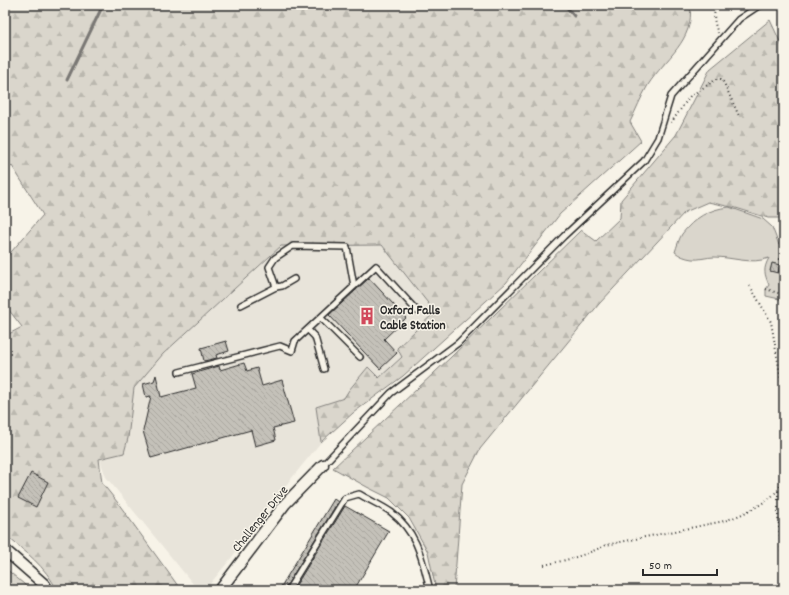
<svg xmlns="http://www.w3.org/2000/svg" width="789" height="595" font-family="Dekko,sans-serif">
	<style>
		.built { fill: #e8e4da }
		.forest { fill: url(#forest-firs); stroke: #82807c }
		.green { fill: #dad6cc; stroke: #82807c }
		.lines { fill: none; stroke-linecap: round; stroke-linejoin: round }
		.stream { stroke: #7a7874; stroke-width: 3 }
		.building { fill: url(#building-back-hatch); stroke: #2b2b2b }
		.lane-casing { stroke: #2b2b2b; stroke-width: 8 }
		.street-casing { stroke: #2b2b2b; stroke-width: 13 }
		.path { stroke: #2b2b2b; stroke-width: 2; stroke-dasharray: 1 3; stroke-linecap: butt }
		.lane { stroke: #f7f3e8; stroke-width: 5 }
		.street { stroke: #f7f3e8; stroke-width: 10 }
		.labels { text-anchor: middle; stroke-width: 3; stroke-linejoin: round; paint-order: stroke }
		.poi-label { font-size: 13px; font-weight: bold; fill: #2b2b2b; stroke: #f7f3e8; text-anchor: start }
		.street-label { font-size: 13px; fill: #2b2b2b; stroke: #f7f3e8 }
	</style>
	<defs>
		<pattern id="forest-firs" width="22" height="20" patternUnits="userSpaceOnUse"><rect width="22" height="20" fill="#dad6cc"/><path d="M5 1l3.5 6h-7zM16 11l3.5 6h-7z" fill="#bbb8af"/></pattern>
		<pattern id="building-back-hatch" width="6" height="6" patternUnits="userSpaceOnUse"><rect width="6" height="6" fill="#c4c1b9"/><path d="M-1 5l2 2M0 0l6 6M5-1l2 2" fill="none" stroke="#a9a69f"/></pattern>
	</defs>
	<rect width="100%" height="100%" fill="#f7f3e8"/>
	<filter id="ink" filterUnits="userSpaceOnUse"><feTurbulence type="fractalNoise" baseFrequency=".025" numOctaves="2"/><feDisplacementMap in="SourceGraphic" scale="8" xChannelSelector="R" yChannelSelector="G"/><feConvolveMatrix kernelMatrix="1 2 1 2 8 2 1 2 1" color-interpolation-filters="sRGB"/></filter>
	<g filter="url(#ink)">
		<!-- built -->
		<polygon class="built" points="382,245 435,312 397,348 402,357 379,378 368,367 349,390 344,398 316,407 321,442 278,495 232,557 205,590 198,590 106,477 96,449 127,438 134,388 163,354 281,246"/>
		<!-- forest -->
		<g class="forest">
			<path d="M 5,5 L 690,5 C 695,41 665,58 648,85 C 641,97 636,110 630,122 L 641,141 L 560,214 L 506,283 L 403,376 L 353,413 L 321,442 L 316,407 L 344,398 L 349,390 L 368,367 L 379,378 L 402,357 L 397,348 L 435,312 L 382,245 L 281,246 L 163,354 L 134,388 L 128,438 L 124,453 L 99,459 L 102,483 L 118,503 L 181,590 L 57,590 C 45,566 26,552 5,535 L 5,336 L 22,327 L 5,305 L 5,259 L 43,215 L 12,166 L 5,172 Z"/>
			<polygon points="770,20 784,50 784,218 768,218 736,208 708,202 685,212 599,304 480,449 462,484 454,590 436,590 428,552 409,518 389,498 367,487 333,468 451,357 581,230 596,241 620,218 621,200 676,135 710,69"/>
			<polygon points="5,568 31,590 5,590"/>
		</g>
		<!-- green -->
		<path class="green" d="M 729,207 L 763,219 L 772,227 L 779,245 L 784,241 L 784,300 L 766,296 L 766,289 L 769,285 C 764,273 763,269 769,258 C 751,265 733,257 714,257 C 707,257 699,260 692,259 C 685,258 680,256 675,252 C 677,246 679,239 682,234 C 694,218 709,209 729,207 Z"/>
		<g class="lines">
			<!-- stream -->
			<g class="stream">
				<polyline points="565,5 574,16"/>
				<polyline points="67,80 103,5"/>
			</g>
		</g>
		<!-- building -->
		<g class="building">
			<polygon points="772,263 780,265 778,273 770,271"/>
			<polygon points="369,278 406,318 384,339 397,353 380,369 329,315"/>
			<polygon points="226,341 229,351 216,355 217,358 204,361 201,348"/>
			<polygon points="244,363 247,371 257,368 262,386 282,380 294,423 273,428 276,440 255,446 251,430 151,458 143,431 151,396 146,397 143,384 154,381 156,375 161,397 196,388 192,374 219,366 220,370"/>
			<polygon points="31,473 48,482 36,507 18,498"/>
			<polygon points="334,499 338,502 284,590 279,590"/>
			<polygon points="345,506 389,531 354,590 293,590"/>
		</g>
		<g class="lines">
			<!-- lane casing -->
			<g class="lane-casing">
				<g id="lane">
					<polyline points="276,287 282,286 294,279"/>
					<polyline points="241,305 276,287 269,267 275,258 293,246 347,247 354,286"/>
					<polyline points="321,318 360,357"/>
					<polyline points="308,330 315,337 324,369"/>
					<polyline points="179,372 280,346 292,351 295,341 376,266 417,311"/>
					<polyline points="323,465 391,393 458,343 564,236 644,161 658,138 671,96 739,19 757,7 762,5"/>
					<path d="M 288,590 L 345,498 L 359,494 C 369,500 381,505 391,512 C 418,533 422,559 430,590"/>
				</g>
			</g>
			<!-- street casing -->
			<g class="street-casing">
				<g id="street">
					<polyline points="5,550 45,585 47,590"/>
					<polyline points="220,590 285,504 323,465"/>
				</g>
			</g>
			<!-- path -->
			<g class="path">
				<path d="M 716,5 C 713,15 714,23 718,33"/>
				<polyline points="671,123 690,96 717,79 721,79 724,83 739,116"/>
				<polyline points="778,259 784,260"/>
				<polyline points="750,286 771,322 784,396"/>
				<polyline points="766,289 784,295"/>
				<polyline points="778,491 778,516 784,576"/>
				<path d="M 544,565 C 567,560 584,556 606,545 L 724,521 C 740,516 766,504 777,491 C 781,487 782,476 784,470"/>
			</g>
			<!-- lane -->
			<use href="#lane" class="lane"/>
			<!-- street -->
			<use href="#street" class="street"/>
		</g>
	</g>
	<!-- icons -->
	<defs>
		<g id="building-bare" transform="scale(1.38)"><path d="M-4-6H4V6H1V3H-1V6H-4ZM-2.5-4.3h1.7v1.8h-1.7ZM.8-4.3h1.7v1.8H.8ZM-2.5-1h1.7V.8h-1.7ZM.8-1h1.7V.8H.8Z" fill="#d1495b" stroke="#f7f3e8" stroke-width="2.5" paint-order="stroke"/></g>
	</defs>
	<g fill-rule="evenodd">
		<use href="#building-bare" x="367" y="316"/>
	</g>
	<g class="labels">
		<!-- poi labels -->
		<g class="poi-label">
			<text x="380" y="314">Oxford Falls<tspan x="380" dy="15">Cable Station</tspan></text>
		</g>
		<!-- street labels -->
		<g class="street-label">
			<text transform="translate(259 518) rotate(-51)" y="5">Challenger Drive</text>
		</g>
	</g>
	<!-- margin -->
	<rect width="789" height="595" fill="none" stroke="#f7f3e8" stroke-width="20"/>
	<rect x="10" y="10" width="769" height="575" fill="none" stroke="#2b2b2b" stroke-width="1.5" filter="url(#ink)"/>
	<!-- scale -->
	<path d="M643 569v6h74v-6" fill="none" stroke="#2b2b2b" stroke-width="2"/>
	<text x="649" y="569" font-size="12" fill="#2b2b2b" stroke="#f7f3e8" stroke-width="3" paint-order="stroke">50 m</text>
</svg>
